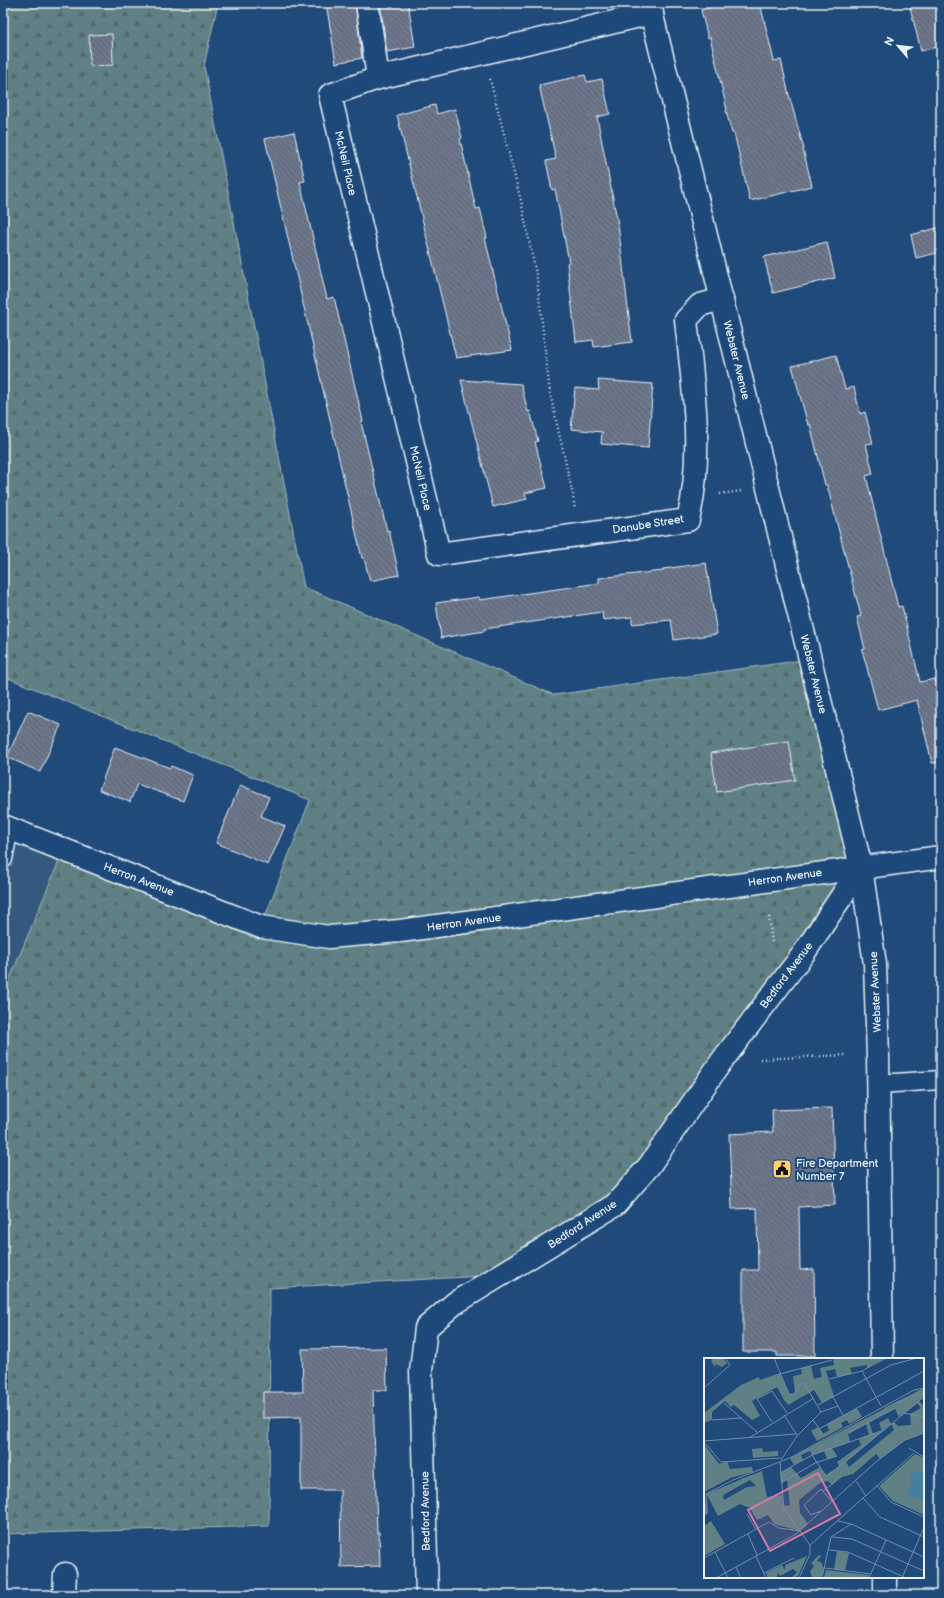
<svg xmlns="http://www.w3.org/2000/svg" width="944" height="1598" font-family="'Balsamiq Sans',sans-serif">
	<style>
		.built { fill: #36587f }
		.forest { fill: url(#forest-firs); stroke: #a4b9be }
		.building { fill: url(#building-back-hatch); stroke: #e8f1f8 }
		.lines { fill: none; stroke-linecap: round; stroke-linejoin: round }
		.lane-casing { stroke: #e8f1f8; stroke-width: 21 }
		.street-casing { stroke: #e8f1f8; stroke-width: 25 }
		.secondary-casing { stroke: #e8f1f8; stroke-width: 25 }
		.path { stroke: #e8f1f8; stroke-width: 2.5; stroke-dasharray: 1 3; stroke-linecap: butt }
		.lane { stroke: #1f4a7a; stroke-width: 18 }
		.street { stroke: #1f4a7a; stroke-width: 22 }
		.secondary { stroke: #1f4a7a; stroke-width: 22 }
		.labels { text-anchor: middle; stroke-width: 4; stroke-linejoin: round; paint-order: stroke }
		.street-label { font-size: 11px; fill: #e8f1f8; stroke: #1f4a7a }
		.poi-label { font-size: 11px; fill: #e8f1f8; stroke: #1f4a7a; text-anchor: start }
		.inset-road { fill: none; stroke: #6f8dac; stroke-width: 1 }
		.view { fill: #d37aa2; fill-opacity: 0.15; stroke: #d37aa2; stroke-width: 2 }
		.inset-edge { fill: none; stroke: #e8f1f8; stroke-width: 2 }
	</style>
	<defs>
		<pattern id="forest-firs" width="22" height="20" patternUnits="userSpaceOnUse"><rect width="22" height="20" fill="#5f8185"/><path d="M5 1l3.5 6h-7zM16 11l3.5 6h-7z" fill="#556a6d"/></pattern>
		<pattern id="building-back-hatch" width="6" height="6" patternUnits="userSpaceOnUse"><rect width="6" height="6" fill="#6c778b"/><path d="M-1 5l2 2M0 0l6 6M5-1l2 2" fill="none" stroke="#5b626e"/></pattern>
	</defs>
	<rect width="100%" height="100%" fill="#1f4a7a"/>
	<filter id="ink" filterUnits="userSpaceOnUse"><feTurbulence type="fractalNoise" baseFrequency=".025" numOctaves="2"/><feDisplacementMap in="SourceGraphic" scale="8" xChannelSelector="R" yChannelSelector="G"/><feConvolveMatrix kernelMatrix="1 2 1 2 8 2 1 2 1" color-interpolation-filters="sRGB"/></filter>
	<g filter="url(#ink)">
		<!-- built -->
		<polygon class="built" points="3,826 64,849 3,995"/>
		<!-- forest -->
		<polygon class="forest" points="3,3 218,3 204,66 304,587 554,695 810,659 861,867 649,1166 502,1275 270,1288 269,1526 3,1534 3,995 64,849 261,927 310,800 3,676"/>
		<!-- building -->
		<g class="building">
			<polygon points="326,3 355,3 362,58 336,63"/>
			<polygon points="380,3 408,3 415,47 387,52"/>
			<polygon points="728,3 760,3 774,61 781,60 789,95 804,149 803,149 812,186 750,201 734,133 732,133 726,111 727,110 710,37 708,38 701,10"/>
			<polygon points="909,3 941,3 941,46 921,51"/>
			<polygon points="112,34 113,65 90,66 89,35"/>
			<polygon points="585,75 587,82 602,79 610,114 597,117 618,224 632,342 594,347 593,340 576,342 567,263 569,262 555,189 552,190 546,161 556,159 539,85"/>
			<polygon points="435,105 437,114 455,109 462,138 460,139 476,209 480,208 487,238 485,238 512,350 456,358 397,115"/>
			<polygon points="294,132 305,181 300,182 327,299 334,297 363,421 361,422 387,531 389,530 399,575 370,581 364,558 362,558 265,139"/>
			<polygon points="941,227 941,252 916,258 911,235"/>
			<polygon points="827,242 835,278 773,293 764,257"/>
			<polygon points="836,355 845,389 854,387 860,414 865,412 873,443 866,444 873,474 866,476 898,607 902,606 920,682 935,679 941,701 941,762 932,763 917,700 878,710 866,664 862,650 865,649 857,617 861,616 827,485 825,485 810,424 808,425 792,366"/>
			<polygon points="461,380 521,384 528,412 530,411 538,441 535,442 547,488 525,493 527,499 493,507"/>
			<polygon points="598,380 653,384 648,448 601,444 602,432 571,429 575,388 599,390"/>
			<polygon points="706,563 717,634 674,640 671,620 632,624 632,617 603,620 602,612 484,629 485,631 441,638 436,603 479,597 480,600 599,583 599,578 663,571 663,569"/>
			<polygon points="28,711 61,725 40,772 7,757"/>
			<polygon points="789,741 795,780 717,792 711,753"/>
			<polygon points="115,747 170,768 171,766 193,775 183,801 137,784 130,802 99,790"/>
			<polygon points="240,785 269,797 261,816 285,826 268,865 216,843"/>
			<polygon points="832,1108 835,1205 799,1207 800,1270 814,1269 815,1356 777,1356 777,1352 743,1352 743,1270 758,1270 757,1208 732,1209 729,1134 773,1132 772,1110"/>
			<polygon points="386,1348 387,1390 373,1390 377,1532 379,1532 380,1566 341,1567 340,1490 301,1490 301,1417 263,1418 263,1392 303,1392 302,1349"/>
		</g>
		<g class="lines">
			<!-- lane casing -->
			<g class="lane-casing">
				<g id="lane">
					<polyline points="3,859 9,828"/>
					<polyline points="879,1084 941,1080"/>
				</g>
			</g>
			<!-- street casing -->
			<g class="street-casing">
				<g id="street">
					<polyline points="367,3 378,78"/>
					<polyline points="649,3 861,867 875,964 878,1057 882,1359"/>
					<path d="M 652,13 L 378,78 L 330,95 L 439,554 L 688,520 C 704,455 693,385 686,320 L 700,305 L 722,299"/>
					<polyline points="885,1577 885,1595"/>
					<polyline points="64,1595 65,1574"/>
				</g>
			</g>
			<!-- secondary casing -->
			<g class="secondary-casing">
				<g id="secondary">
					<polyline points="3,826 261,927 329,937 400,931 941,857"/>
					<polyline points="427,1595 421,1371 426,1328 455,1303 615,1205 649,1166 721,1062 804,953 861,867"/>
				</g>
			</g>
			<!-- path -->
			<g class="path">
				<polyline points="490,79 521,201 537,279 550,393 573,495 575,510"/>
				<polyline points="720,494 741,491"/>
				<polyline points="769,917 772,942"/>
				<polyline points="760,1059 846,1055"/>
			</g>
			<!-- lane -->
			<use href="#lane" class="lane"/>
			<!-- street -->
			<use href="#street" class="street"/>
			<!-- secondary -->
			<use href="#secondary" class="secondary"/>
		</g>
	</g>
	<!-- icons -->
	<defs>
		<g id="civic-square" transform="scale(1)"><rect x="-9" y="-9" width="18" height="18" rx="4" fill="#ffd166" stroke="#1f4a7a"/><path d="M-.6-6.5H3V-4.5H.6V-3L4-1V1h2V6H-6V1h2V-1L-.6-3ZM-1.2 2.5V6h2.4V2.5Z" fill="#111"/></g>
	</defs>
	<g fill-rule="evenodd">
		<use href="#civic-square" x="782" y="1169"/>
	</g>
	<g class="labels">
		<!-- street labels -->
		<g class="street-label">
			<text transform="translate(346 163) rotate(77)" y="4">McNeil Place</text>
			<text transform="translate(737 360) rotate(76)" y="4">Webster Avenue</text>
			<text transform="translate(421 478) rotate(77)" y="4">McNeil Place</text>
			<text transform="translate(648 524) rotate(-9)" y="4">Danube Street</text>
			<text transform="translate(814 674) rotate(76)" y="4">Webster Avenue</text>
			<text transform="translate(785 877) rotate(-8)" y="4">Herron Avenue</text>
			<text transform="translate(139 879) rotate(21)" y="4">Herron Avenue</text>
			<text transform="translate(464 922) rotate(-8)" y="4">Herron Avenue</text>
			<text transform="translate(786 975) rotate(-53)" y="4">Bedford Avenue</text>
			<text transform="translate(875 992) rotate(-93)" y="4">Webster Avenue</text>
			<text transform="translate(582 1224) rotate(-33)" y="4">Bedford Avenue</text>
			<text transform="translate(425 1511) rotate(-91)" y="4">Bedford Avenue</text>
		</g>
		<!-- poi labels -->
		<g class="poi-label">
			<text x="796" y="1167">Fire Department<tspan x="796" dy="13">Number 7</tspan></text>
		</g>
	</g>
	<!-- overview -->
	<g transform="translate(704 1358)">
		<rect width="220" height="220" fill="#1f4a7a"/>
		<path d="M 10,0 L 19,0 L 23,5 L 18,9 L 12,6 L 11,9 L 7,3 ZM 58,90 L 59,94 L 74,93 L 74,98 L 49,100 L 48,91 ZM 103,198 L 94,218 L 87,220 L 93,214 L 89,211 L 76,218 L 74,214 L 73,220 L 64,220 L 62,215 L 78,207 L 81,212 L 81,207 Z" fill="#5f8185"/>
		<path d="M 129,0 L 184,0 L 164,10 L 162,7 L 146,10 L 148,16 L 133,19 L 131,11 L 122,13 L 130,38 L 118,45 L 110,32 L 84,47 L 73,29 L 48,43 L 56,58 L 48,62 L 30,47 L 27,49 L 21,43 L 8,54 L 8,62 L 0,65 L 0,55 L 37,27 L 55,19 L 56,22 L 76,15 L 85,36 L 91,35 L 89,18 L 98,16 L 97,10 L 107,8 L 110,21 L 118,19 L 116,10 L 130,7 ZM 220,30 L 220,39 L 215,43 L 220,48 L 220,75 L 201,82 L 176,101 L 172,96 L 149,116 L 138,119 L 128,127 L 124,123 L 116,125 L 95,142 L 96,155 L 104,166 L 96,173 L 70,166 L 64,157 L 53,162 L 46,150 L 36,146 L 14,158 L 3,137 L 4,156 L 0,157 L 2,136 L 58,113 L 63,139 L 78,137 L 79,148 L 86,147 L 83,122 L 77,125 L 76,115 L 87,109 L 97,120 L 116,109 L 122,117 L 135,108 L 133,104 L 157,87 L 155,81 L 165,77 L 162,66 L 144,76 L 146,84 L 128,90 L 133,98 L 123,101 L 120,93 L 108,97 L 106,93 L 97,97 L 99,102 L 90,107 L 86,100 ZM 213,45 L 217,50 L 206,56 L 207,67 L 194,68 L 190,64 L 187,66 L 184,60 L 175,65 L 178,73 L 169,76 L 165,64 L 191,51 L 195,59 ZM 187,66 L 190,72 L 145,109 L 142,104 ZM 46,122 L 52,128 L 43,129 L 20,142 L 19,137 ZM 153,50 L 158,59 L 145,66 L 143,62 L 137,65 L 139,69 L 113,83 L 107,73 L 114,69 L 119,76 L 125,72 L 123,66 ZM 23,103 L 26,111 L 48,109 L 49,114 L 26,120 L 0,134 L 0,122 L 12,107 ZM 133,193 L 145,195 L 141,213 L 130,211 ZM 115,197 L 117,198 L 113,203 L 117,204 L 120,211 L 117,220 L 108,220 L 106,213 L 110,208 L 107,205 Z" fill="#5f8185" fill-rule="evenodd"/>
		<path d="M 122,212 L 165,217 L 164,220 L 120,220 Z" fill="#5f8185"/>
		<path d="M 153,0 L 154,4 L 137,8 L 135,1 ZM 118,19 L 127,38 L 121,41 L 110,21 ZM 78,27 L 83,36 L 89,39 L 81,44 L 74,30 ZM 220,30 L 220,37 L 204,50 L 198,44 L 181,53 L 180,50 ZM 0,86 L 26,120 L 0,134 ZM 211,96 L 220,100 L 220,157 L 189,143 L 175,128 ZM 53,115 L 17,136 L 12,134 L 37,121 Z" fill="#5f8185"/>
		<path d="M 7,163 L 21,186 L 0,198 L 0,168 Z" fill="#5f8185"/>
		<path d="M 208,113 L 220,115 L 220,141 L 204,138 Z" fill="#467e9f"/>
		<path class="inset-road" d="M 70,0 L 85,36 L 90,37 L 94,27 L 100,25 L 117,54M 158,13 L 177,48M 76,16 L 128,2M 125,21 L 158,13 L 168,7M 0,30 L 26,7 L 21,0M 129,39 L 139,57M 20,45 L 53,74M 191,45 L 220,35M 114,47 L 187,7 L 213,0M 117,54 L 134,48M 200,55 L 220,59M 80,57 L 93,77M 8,62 L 37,60M 109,62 L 119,76M 68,64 L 53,41 L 68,33 L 83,55M 115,71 L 220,13M 145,75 L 191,50M 45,80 L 110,40M 0,83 L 92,76M 0,84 L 17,104 L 77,100M 205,90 L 220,99M 108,97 L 122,118 L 125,117 L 180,72M 77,102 L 93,78 L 117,54M 76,104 L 80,151 L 106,187 L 106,196 L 95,220M 76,115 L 108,97 L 180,72 L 220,39M 152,123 L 162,138M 77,125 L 111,105 L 133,98M 173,128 L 187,144 L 220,159M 119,133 L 131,124M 0,137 L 29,122 L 86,100 L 210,32 L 220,30M 159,140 L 176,159 L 220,179M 117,153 L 107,157 L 100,147 L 117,131 L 128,144M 43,156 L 52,172M 134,163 L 147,166M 44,176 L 53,197M 128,179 L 148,181 L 220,213M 106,187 L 210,95M 125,192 L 144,194 L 202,220M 11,194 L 24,220M 52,198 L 62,220M 0,200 L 65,164 L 75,170 L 96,173M 32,209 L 37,220M 121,210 L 167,216M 60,215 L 90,200M 12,220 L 92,176 L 173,103 L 201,82 L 220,75M 118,220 L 127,179 L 147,166 L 220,199M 165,220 L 182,182M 198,220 L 220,169"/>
		<path class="view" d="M 114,115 L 136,156 L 66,193 L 44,152 Z"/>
		<rect width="220" height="220" class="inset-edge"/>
	</g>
	<!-- margin -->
	<rect width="944" height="1598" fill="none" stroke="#1f4a7a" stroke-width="16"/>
	<rect x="8" y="8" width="928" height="1582" fill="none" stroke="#e8f1f8" stroke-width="1.5" filter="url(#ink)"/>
	<!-- north arrow -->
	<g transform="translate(898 46) rotate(298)" stroke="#1f4a7a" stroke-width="3" paint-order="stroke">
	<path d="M0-3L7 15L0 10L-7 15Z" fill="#e8f1f8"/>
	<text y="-6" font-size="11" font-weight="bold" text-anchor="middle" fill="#e8f1f8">N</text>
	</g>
</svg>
